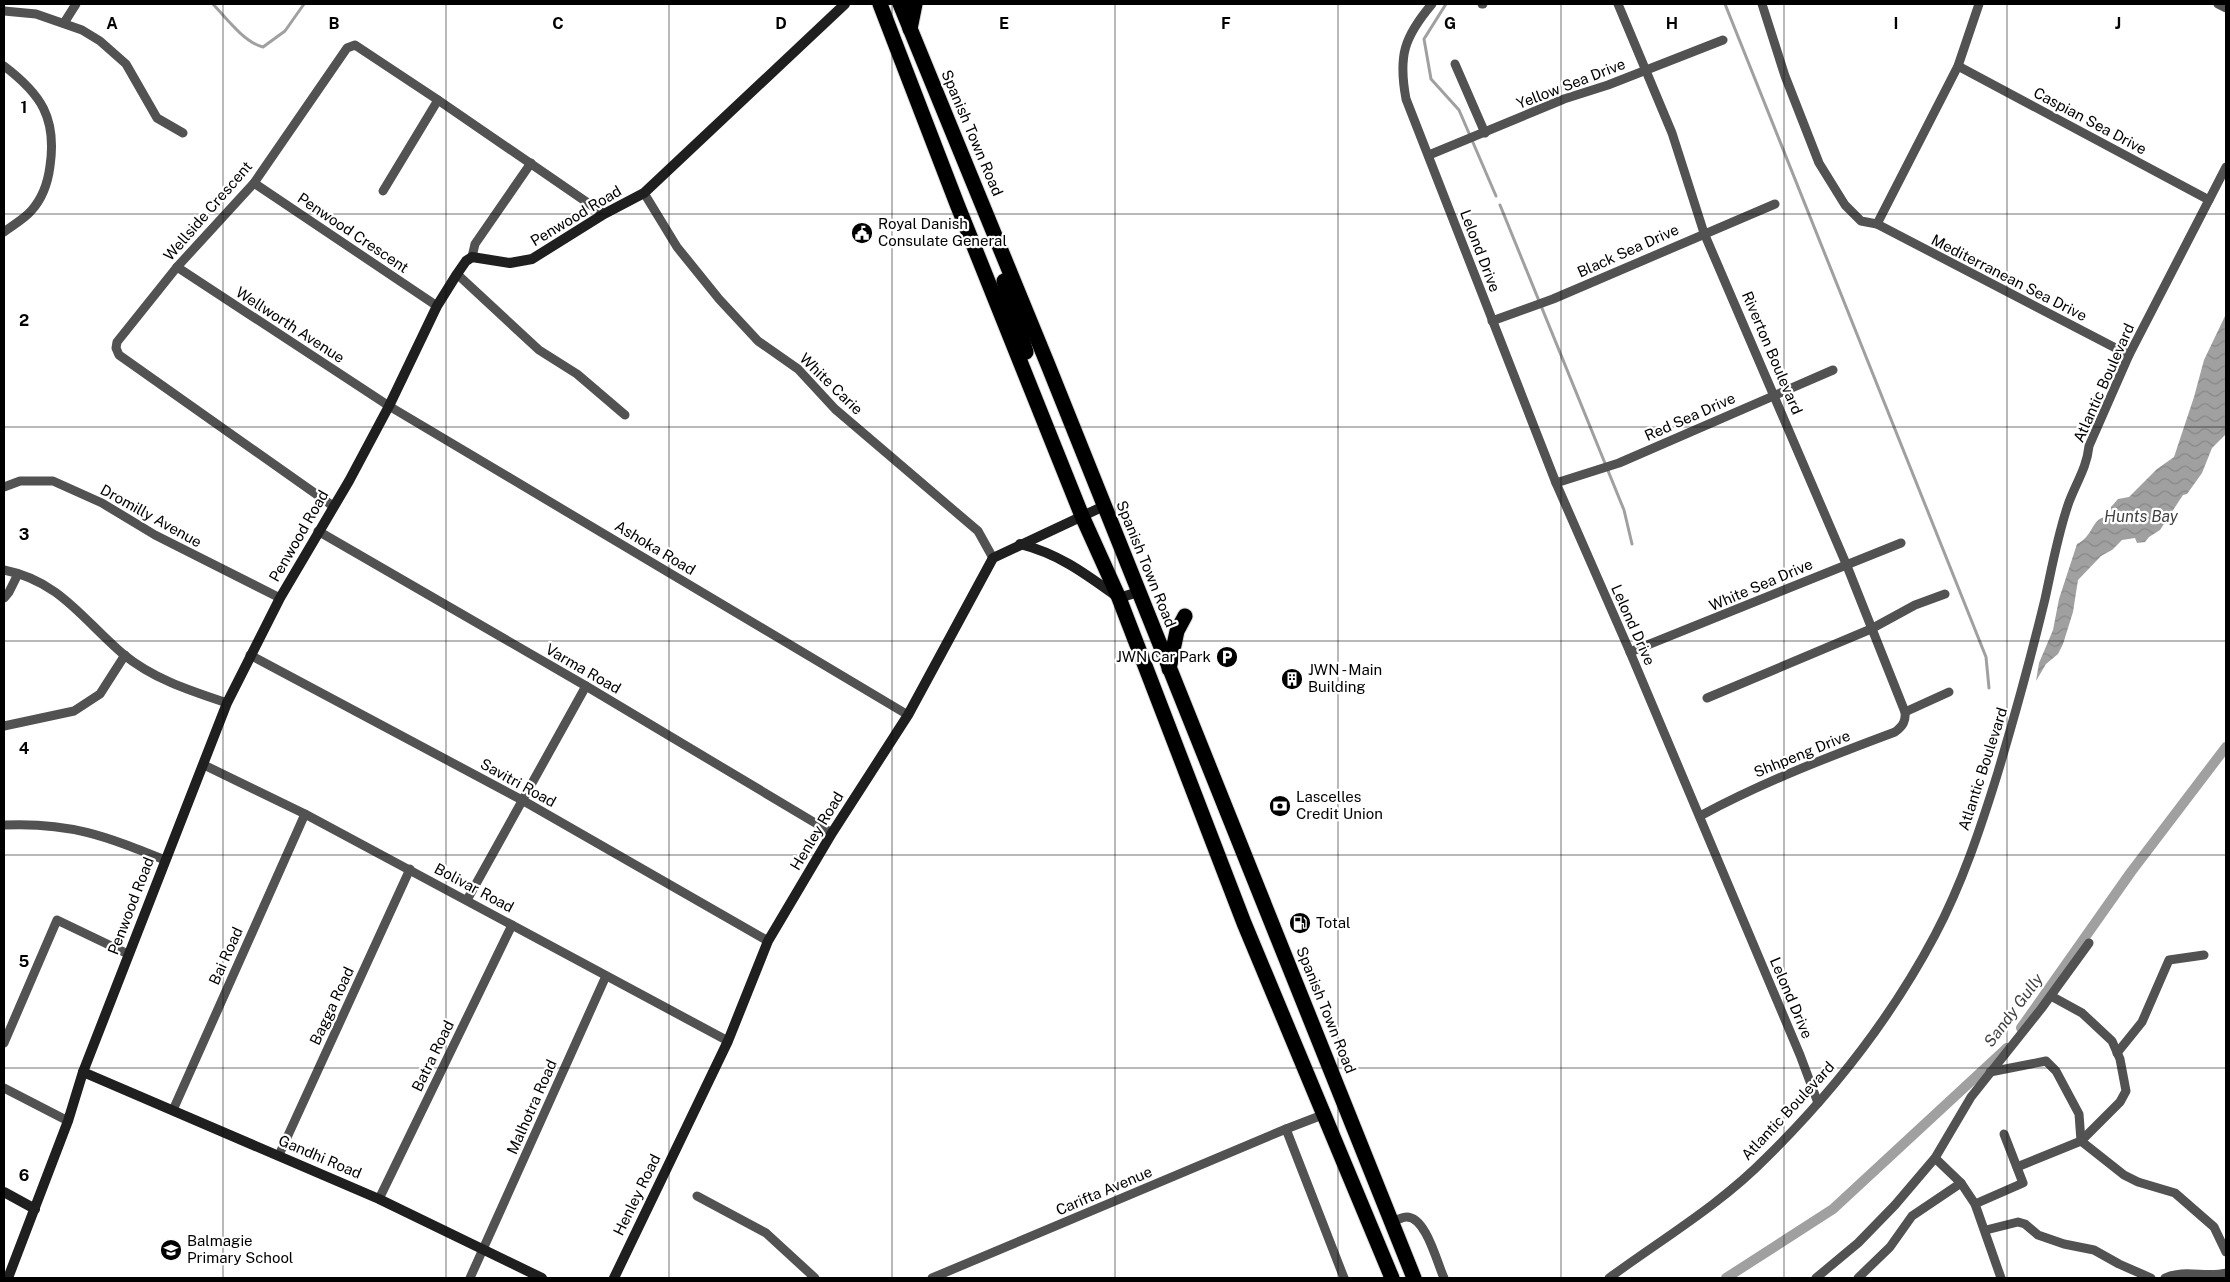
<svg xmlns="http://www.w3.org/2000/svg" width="2230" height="1282" font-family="'Public Sans',sans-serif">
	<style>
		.water { fill: url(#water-waves) }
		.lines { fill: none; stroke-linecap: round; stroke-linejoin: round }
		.stream { stroke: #a0a0a0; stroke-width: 3 }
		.canal { stroke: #a0a0a0; stroke-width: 10 }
		.highway-casing { stroke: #dbdbdb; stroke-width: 17 }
		.street { stroke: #525252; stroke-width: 9 }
		.secondary { stroke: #1f1f1f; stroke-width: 10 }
		.highway { stroke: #000; stroke-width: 15 }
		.grid { fill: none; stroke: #000; stroke-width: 1; stroke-opacity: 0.55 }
		.labels { text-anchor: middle; stroke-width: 4.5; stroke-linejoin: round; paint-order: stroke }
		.street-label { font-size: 15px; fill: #000; stroke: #fff }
		.poi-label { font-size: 15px; fill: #000; stroke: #fff; text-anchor: start }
		.water-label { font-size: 16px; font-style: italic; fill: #414141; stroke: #fff }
		.grid-label { font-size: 16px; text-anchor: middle; font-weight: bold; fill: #000; stroke: #fff; stroke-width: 4.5; stroke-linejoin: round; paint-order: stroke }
	</style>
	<defs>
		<pattern id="water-waves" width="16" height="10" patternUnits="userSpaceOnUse" patternTransform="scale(1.25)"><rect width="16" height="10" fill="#a0a0a0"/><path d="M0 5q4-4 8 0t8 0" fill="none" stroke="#888"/></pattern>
	</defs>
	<rect width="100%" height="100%" fill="#fff"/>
	<!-- water -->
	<path class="water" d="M 2226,314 L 2226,434 L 2212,448 L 2202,473 L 2187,494 L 2183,495 L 2160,530 L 2149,537 L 2145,542 L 2137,543 L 2135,538 L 2122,540 L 2112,550 L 2101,556 L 2078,580 L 2073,612 L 2063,644 L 2058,654 L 2046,664 L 2036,681 L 2039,663 L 2053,630 L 2059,599 L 2077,544 C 2096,535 2090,515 2112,517 L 2111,507 L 2118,499 L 2129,497 L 2157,469 L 2174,457 L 2194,397 L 2204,360 Z"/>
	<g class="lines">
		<!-- stream -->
		<g class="stream">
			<path d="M 213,4 C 225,17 245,43 263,47 L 285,31 L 304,4"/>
			<polyline points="1446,4 1424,39 1431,79 1459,110 1496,196"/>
			<polyline points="1725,4 1986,657 1989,688"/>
			<polyline points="1500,205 1624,510 1632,544"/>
		</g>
		<!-- canal -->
		<g class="canal">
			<polyline points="2021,1028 2131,872 2226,747"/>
			<polyline points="1726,1278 1833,1209 2007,1048"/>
		</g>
		<!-- highway casing -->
		<g class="highway-casing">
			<g id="highway">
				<polyline points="880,4 957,204 1082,516 1119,598 1244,923 1392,1278"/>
				<polyline points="900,4 1048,365 1414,1278"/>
				<polyline points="910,29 915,4"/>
				<polyline points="1004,281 1026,352"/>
				<polyline points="1169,669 1177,631 1185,616"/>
			</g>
		</g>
		<!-- street -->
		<g class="street">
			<path d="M 1432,4 C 1404,37 1398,56 1406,99 L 1556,483 L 1630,652 L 1800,1055 L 1818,1103"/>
			<polyline points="1482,4 1483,4"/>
			<path d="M 1618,4 L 1672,133 L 1704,233 L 1847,566 L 1905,712 C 1906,721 1903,726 1895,732 C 1828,757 1763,782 1700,816"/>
			<polyline points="1762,4 1785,76 1819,163 1845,205 1861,221 1877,224 2129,355"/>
			<polyline points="2218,4 2226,8"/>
			<polyline points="4,11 36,14 82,30 100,41 126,64 157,118 183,133"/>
			<polyline points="64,23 76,4"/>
			<polyline points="1455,64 1485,133"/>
			<path d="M 4,66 C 41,94 57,118 50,166 C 48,182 42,199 31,211 C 24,219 13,225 4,232"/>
			<polyline points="1958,66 2209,200"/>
			<polyline points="1429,155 1564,99 1608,85 1723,40"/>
			<polyline points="254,183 437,306"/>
			<polyline points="383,191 438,100"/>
			<polyline points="644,193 677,247 719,299 758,341 798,369 835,409 978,531 993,558"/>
			<polyline points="1877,224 1958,66 1979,4"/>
			<polyline points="472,257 475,244 531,163"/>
			<polyline points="177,267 389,406 908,715"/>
			<polyline points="457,274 539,350 577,374 625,415"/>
			<polyline points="1492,321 1553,299 1775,204"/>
			<polyline points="1556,483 1619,463 1833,370"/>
			<polyline points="4,487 20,481 53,481 102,503 155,535 280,598"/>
			<polyline points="333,506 119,355 116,348 117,342 177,267 254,183 347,48 355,45 438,100 604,214"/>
			<polyline points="318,531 586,686 832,833"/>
			<path d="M 4,570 C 60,581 83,620 123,654 C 153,679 191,691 227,703"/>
			<polyline points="4,598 9,592 18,574"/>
			<polyline points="1630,652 1901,543"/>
			<polyline points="250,655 522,800 768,941"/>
			<polyline points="1707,698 1871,629 1915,605 1945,594"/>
			<polyline points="1905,712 1949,692"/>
			<polyline points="4,726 74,711 100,694 125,655"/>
			<polyline points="204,765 305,814 728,1041"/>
			<path d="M 4,825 C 70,822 105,836 165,860"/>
			<polyline points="467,900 586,686"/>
			<polyline points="4,1043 57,920 128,954"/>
			<polyline points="2117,1053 2142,1022 2169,960 2204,955"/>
			<polyline points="1990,1072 2046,1061 2056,1071 2079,1114 2081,1141 2124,1175 2138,1182 2175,1193 2214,1227 2226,1252"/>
			<polyline points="4,1088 68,1121"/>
			<polyline points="173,1110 305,814"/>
			<polyline points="1325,1114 1286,1129 1344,1278"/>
			<polyline points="279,1155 410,869"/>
			<polyline points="1935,1158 1961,1183 1975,1204 2001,1278"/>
			<polyline points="2017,1167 2081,1141 2120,1102 2126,1091 2120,1059 2112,1041 2082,1013 2051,996"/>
			<polyline points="697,1196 766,1233 815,1278"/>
			<polyline points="379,1199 512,925"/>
			<polyline points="1975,1204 2023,1183 2004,1134"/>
			<path d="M 1391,1222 C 1396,1221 1402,1217 1406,1217 C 1426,1216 1437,1263 1444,1278"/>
			<polyline points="1986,1230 2018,1222 2025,1224 2038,1235 2064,1244 2094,1250 2119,1264 2151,1278"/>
			<polyline points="470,1278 606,976"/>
			<polyline points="932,1278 1286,1129"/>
			<path d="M 1609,1278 C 1662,1239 1720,1205 1767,1157 C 1834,1091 1891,1018 1935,935 C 1962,884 1981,827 1998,772 C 2015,715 2031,657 2045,599 C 2052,567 2058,533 2069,502 C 2076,483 2087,467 2089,446 L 2129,355 L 2226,167"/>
			<polyline points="1816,1278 1858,1243 1895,1205 1935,1158 1971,1097 2041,1009 2089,943"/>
			<polyline points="1858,1278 1890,1247 1912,1216 1961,1183"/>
			<path d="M 2165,1278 C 2184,1269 2206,1278 2226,1273"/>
		</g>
		<!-- secondary -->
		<g class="secondary">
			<path d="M 1020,544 C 1060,554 1087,575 1119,598 L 1138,592"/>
			<polyline points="83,1072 379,1199 542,1278"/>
			<polyline points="4,1192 35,1209"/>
			<polyline points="8,1278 68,1121 83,1072 227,703 280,598 349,481 389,406 437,306 457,274 466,261 472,257 510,263 532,259 604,214 644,193 845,4"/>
			<polyline points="614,1278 728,1041 768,941 832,833 908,715 993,558 1104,506"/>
		</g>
		<!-- highway -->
		<use href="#highway" class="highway"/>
	</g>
	<!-- grid -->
	<path class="grid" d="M 223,4 L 223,1278M 446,4 L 446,1278M 669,4 L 669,1278M 892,4 L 892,1278M 1115,4 L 1115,1278M 1338,4 L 1338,1278M 1561,4 L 1561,1278M 1784,4 L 1784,1278M 2007,4 L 2007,1278M 4,214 L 2226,214M 4,427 L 2226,427M 4,641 L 2226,641M 4,855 L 2226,855M 4,1068 L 2226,1068"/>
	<!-- icons -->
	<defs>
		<g id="civic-disc" transform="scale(1.125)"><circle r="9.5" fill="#000" stroke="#fff"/><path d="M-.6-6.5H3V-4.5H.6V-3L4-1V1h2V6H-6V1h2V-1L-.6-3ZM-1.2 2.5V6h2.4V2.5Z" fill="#fff"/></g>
		<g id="parking-disc" transform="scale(1.125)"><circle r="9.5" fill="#000" stroke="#fff"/><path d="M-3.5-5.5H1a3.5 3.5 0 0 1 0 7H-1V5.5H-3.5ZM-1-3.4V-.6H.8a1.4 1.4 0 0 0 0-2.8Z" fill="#fff"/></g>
		<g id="building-disc" transform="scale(1.125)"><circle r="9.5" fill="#000" stroke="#fff"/><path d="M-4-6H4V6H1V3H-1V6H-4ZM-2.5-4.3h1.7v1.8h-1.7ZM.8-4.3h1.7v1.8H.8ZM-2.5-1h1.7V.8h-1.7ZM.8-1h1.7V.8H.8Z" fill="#fff"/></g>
		<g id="bank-disc" transform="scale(1.125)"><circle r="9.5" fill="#000" stroke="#fff"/><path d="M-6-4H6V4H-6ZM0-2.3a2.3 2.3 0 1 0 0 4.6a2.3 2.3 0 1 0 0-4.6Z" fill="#fff"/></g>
		<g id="fuel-disc" transform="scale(1.125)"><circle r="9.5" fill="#000" stroke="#fff"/><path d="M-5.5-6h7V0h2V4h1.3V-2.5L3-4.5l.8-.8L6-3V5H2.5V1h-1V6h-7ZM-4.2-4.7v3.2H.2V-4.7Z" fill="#fff"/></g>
		<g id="school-disc" transform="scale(1.125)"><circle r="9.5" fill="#000" stroke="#fff"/><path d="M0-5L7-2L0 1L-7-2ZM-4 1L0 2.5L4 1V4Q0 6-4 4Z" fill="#fff"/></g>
	</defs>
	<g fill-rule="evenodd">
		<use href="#civic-disc" x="862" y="233"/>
		<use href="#parking-disc" x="1227" y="657"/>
		<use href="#building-disc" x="1292" y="679"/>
		<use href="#bank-disc" x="1280" y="806"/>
		<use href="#fuel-disc" x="1300" y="923"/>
		<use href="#school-disc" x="171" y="1250"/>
	</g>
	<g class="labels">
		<!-- street labels -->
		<g class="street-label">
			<text transform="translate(1571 84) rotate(-21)" y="5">Yellow Sea Drive</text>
			<text transform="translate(2090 121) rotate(28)" y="5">Caspian Sea Drive</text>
			<text transform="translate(972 133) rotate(67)" y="5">Spanish Town Road</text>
			<text transform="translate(208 211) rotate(-49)" y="5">Wellside Crescent</text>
			<text transform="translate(576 216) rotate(-31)" y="5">Penwood Road</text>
			<text transform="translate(353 233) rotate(34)" y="5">Penwood Crescent</text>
			<text transform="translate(1480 251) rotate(69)" y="5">Lelond Drive</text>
			<text transform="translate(1628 251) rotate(-24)" y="5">Black Sea Drive</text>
			<text transform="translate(2009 278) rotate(27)" y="5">Mediterranean Sea Drive</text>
			<text transform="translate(290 325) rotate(33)" y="5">Wellworth Avenue</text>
			<text transform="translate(1772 353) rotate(67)" y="5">Riverton Boulevard</text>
			<text transform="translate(2104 383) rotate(-66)" y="5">Atlantic Boulevard</text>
			<text transform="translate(831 384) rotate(44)" y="5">White Carie</text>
			<text transform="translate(1690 417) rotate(-24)" y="5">Red Sea Drive</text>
			<text transform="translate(151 516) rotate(29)" y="5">Dromilly Avenue</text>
			<text transform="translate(299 536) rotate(-60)" y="5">Penwood Road</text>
			<text transform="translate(655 548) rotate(31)" y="5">Ashoka Road</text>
			<text transform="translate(1146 564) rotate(68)" y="5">Spanish Town Road</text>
			<text transform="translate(1761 585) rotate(-23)" y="5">White Sea Drive</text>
			<text transform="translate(1633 625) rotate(66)" y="5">Lelond Drive</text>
			<text transform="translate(583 669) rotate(30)" y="5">Varma Road</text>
			<text transform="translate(1802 754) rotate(-22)" y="5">Shhpeng Drive</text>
			<text transform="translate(1983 769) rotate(-72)" y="5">Atlantic Boulevard</text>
			<text transform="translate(518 783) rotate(29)" y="5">Savitri Road</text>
			<text transform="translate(817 831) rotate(-59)" y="5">Henley Road</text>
			<text transform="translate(474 888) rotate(28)" y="5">Bolivar Road</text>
			<text transform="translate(131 906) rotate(-69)" y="5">Penwood Road</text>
			<text transform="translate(226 956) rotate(-66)" y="5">Bai Road</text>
			<text transform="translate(1791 998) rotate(67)" y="5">Lelond Drive</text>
			<text transform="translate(332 1006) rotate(-65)" y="5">Bagga Road</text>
			<text transform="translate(1326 1010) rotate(68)" y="5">Spanish Town Road</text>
			<text transform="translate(433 1056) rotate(-64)" y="5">Batra Road</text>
			<text transform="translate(532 1107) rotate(-66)" y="5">Malhotra Road</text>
			<text transform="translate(1788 1111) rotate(-47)" y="5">Atlantic Boulevard</text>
			<text transform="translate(320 1157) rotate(23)" y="5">Gandhi Road</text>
			<text transform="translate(1104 1191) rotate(-23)" y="5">Carifta Avenue</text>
			<text transform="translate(637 1195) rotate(-64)" y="5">Henley Road</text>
		</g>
		<!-- poi labels -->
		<g class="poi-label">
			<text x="878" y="229">Royal Danish<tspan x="878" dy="17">Consulate General</tspan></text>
			<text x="1211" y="662" text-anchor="end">JWN Car Park</text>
			<text x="1308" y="675">JWN - Main<tspan x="1308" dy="17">Building</tspan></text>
			<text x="1296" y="802">Lascelles<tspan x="1296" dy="17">Credit Union</tspan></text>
			<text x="1316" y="928">Total</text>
			<text x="187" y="1246">Balmagie<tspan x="187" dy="17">Primary School</tspan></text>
		</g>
		<!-- water labels -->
		<g class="water-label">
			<text x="2141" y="522">Hunts Bay</text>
			<text transform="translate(2013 1010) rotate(-53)" y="6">Sandy Gully</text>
		</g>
	</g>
	<g class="grid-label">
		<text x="112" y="29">A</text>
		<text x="334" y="29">B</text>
		<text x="558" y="29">C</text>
		<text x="781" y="29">D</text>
		<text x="1004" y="29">E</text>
		<text x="1226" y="29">F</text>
		<text x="1450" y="29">G</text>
		<text x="1672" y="29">H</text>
		<text x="1896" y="29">I</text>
		<text x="2118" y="29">J</text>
		<text x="24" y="113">1</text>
		<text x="24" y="326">2</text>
		<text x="24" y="540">3</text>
		<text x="24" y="754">4</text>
		<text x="24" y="967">5</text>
		<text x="24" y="1181">6</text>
	</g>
	<!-- border -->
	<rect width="2230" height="1282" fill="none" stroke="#000000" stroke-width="10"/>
</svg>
